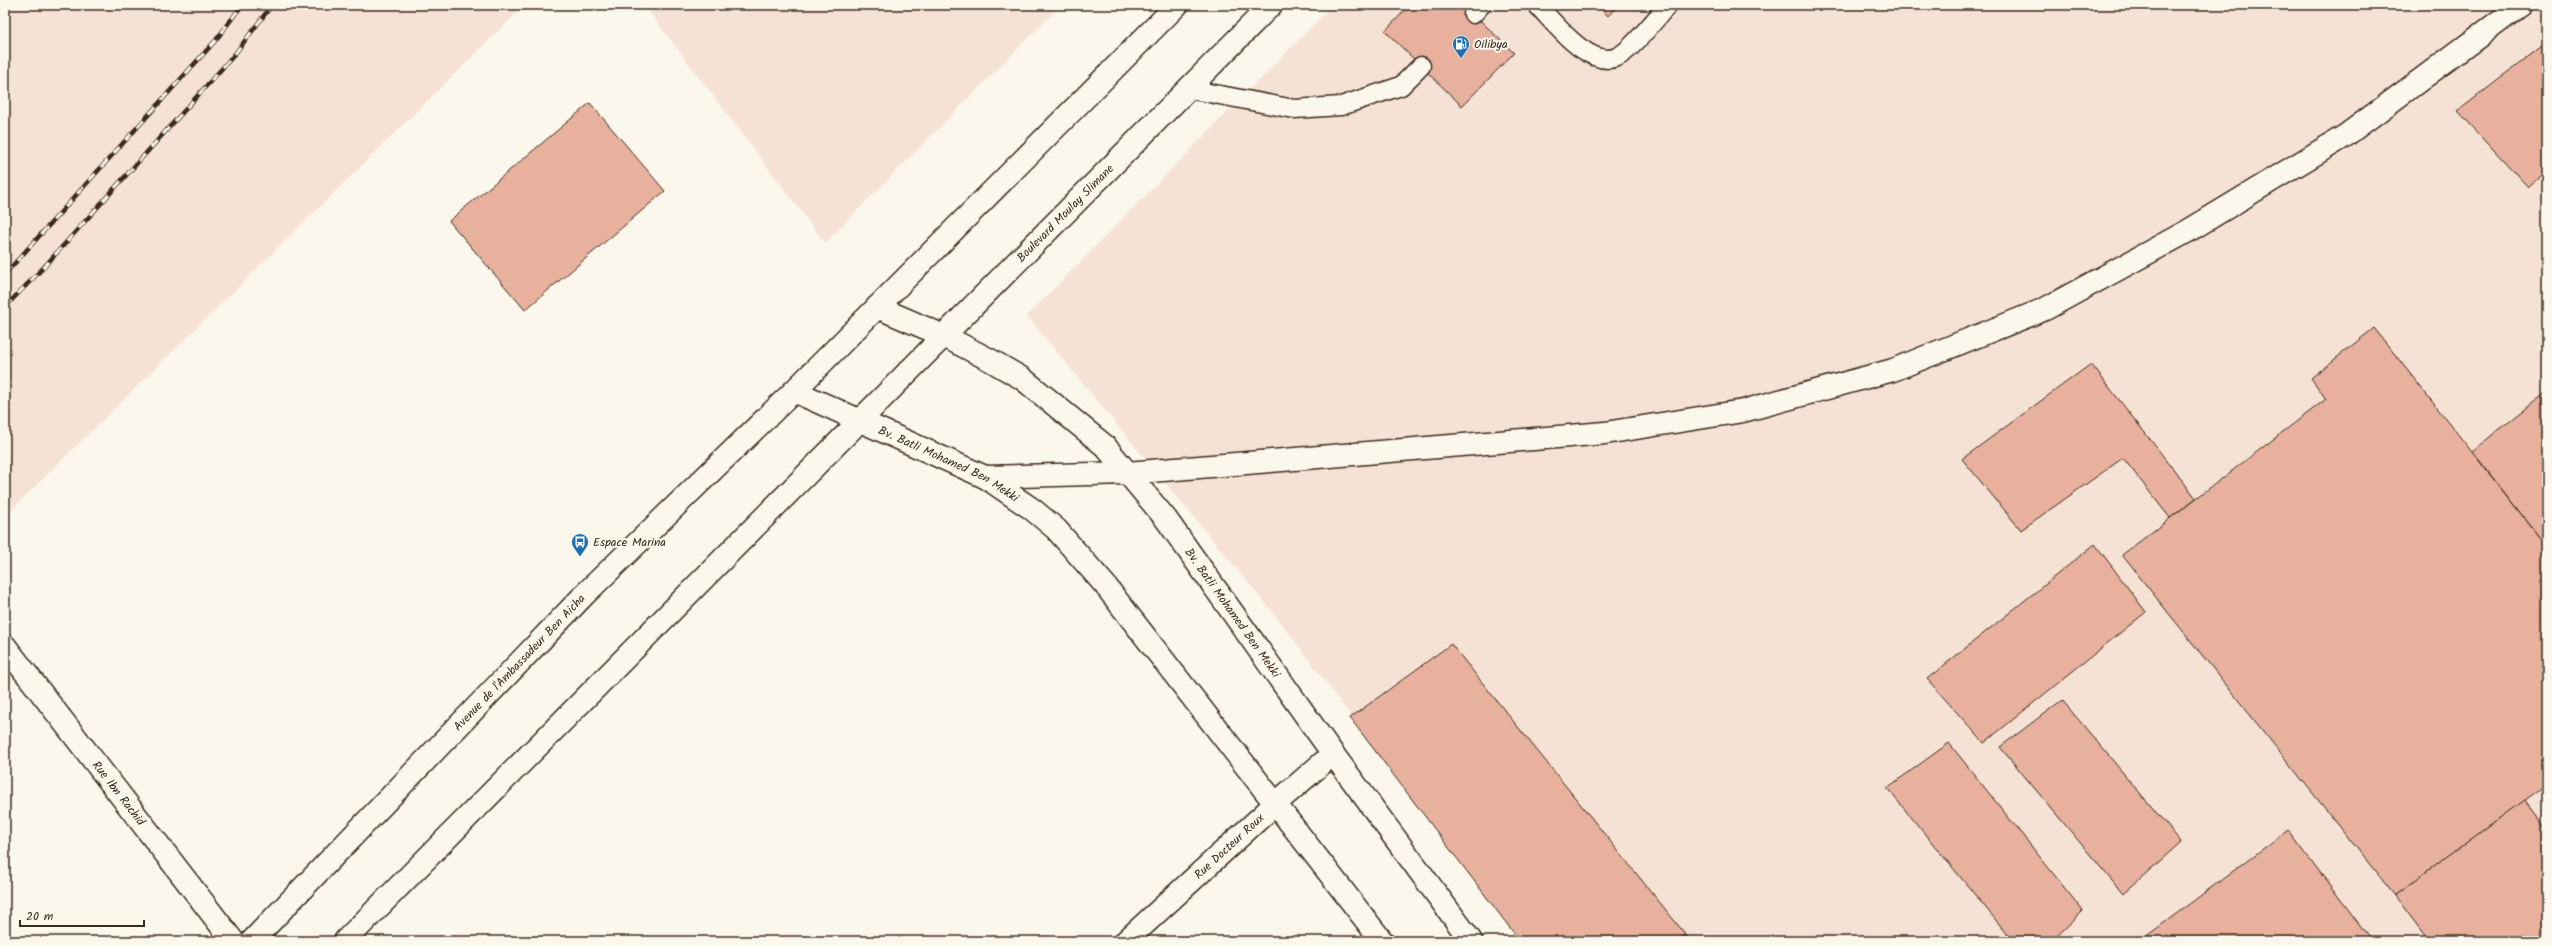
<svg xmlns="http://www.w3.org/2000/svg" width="2552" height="946" font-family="Kalam,sans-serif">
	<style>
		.built { fill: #f5e2d4 }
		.building { fill: #e7b19d; stroke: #3b2a1e }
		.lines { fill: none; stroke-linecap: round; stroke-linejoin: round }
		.service-casing { stroke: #3b2a1e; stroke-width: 21 }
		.minor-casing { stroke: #3b2a1e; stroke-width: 25 }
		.tertiary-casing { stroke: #3b2a1e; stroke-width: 25 }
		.primary-casing { stroke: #3b2a1e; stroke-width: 25 }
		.service { stroke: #fbf7ec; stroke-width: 18 }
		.minor { stroke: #fbf7ec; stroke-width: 22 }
		.tertiary { stroke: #fbf7ec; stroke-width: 22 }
		.primary { stroke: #fbf7ec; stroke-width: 22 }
		.rail-casing { stroke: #3b2a1e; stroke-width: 4.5 }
		.rail { stroke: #fbf7ec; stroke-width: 3; stroke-dasharray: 9; stroke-linecap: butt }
		.labels { text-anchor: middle; stroke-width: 4; stroke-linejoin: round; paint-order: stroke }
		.poi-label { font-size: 12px; fill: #3b2a1e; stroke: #fbf7ec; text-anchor: start }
		.street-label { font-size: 12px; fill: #3b2a1e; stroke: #fbf7ec }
	</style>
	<rect width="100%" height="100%" fill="#fbf7ec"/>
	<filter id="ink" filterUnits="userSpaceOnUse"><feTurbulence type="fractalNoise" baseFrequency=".025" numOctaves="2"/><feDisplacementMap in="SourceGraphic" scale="8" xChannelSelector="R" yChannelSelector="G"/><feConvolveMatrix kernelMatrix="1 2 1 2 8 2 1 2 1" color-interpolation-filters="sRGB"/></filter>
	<g filter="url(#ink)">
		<!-- built -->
		<g class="built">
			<polygon points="5,5 525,5 5,516"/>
			<polygon points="644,5 1061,5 825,243"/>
			<polygon points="1333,5 2547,5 2547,941 1520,941 1279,620 1027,316"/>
		</g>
		<!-- building -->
		<g class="building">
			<polygon points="1410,5 1464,5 1514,53 1462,106 1385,31"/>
			<polygon points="1597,5 1618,5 1608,16"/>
			<polygon points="2546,43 2547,171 2528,187 2458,111"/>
			<polygon points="590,103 665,191 525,310 449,221"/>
			<polygon points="2374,328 2547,547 2547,784 2395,896 2122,555 2326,399 2311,378"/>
			<polygon points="2091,364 2196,498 2170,518 2123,458 2021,530 1962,459"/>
			<polygon points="2547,392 2547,547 2472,451"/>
			<polygon points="2095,544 2146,612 1984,743 1927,679"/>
			<polygon points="1451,644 1686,935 1677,941 1520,941 1350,718"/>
			<polygon points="2062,700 2181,842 2123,894 2000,747"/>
			<polygon points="1949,743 2083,911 2052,941 2013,941 1887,788"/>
			<polygon points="2525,800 2547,829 2547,941 2429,941 2395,896"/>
			<polygon points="2288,830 2372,941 2140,941"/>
			<polygon points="1686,935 1691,941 1677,941"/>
		</g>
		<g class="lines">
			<!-- service casing -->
			<g class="service-casing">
				<g id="service">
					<path d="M 1537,5 C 1555,23 1589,69 1617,57 C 1630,52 1657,17 1668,5"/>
					<polyline points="1473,14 1481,5"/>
					<polyline points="1188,89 1294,109 1341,106 1401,86 1421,66"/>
				</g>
			</g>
			<!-- minor casing -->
			<g class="minor-casing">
				<g id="minor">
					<polyline points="985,477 1127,473 1605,433 1743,411 1893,370 2045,309 2188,231 2345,136 2521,5"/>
					<path id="s1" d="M 5,646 L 233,941"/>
					<path id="s2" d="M 1126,941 L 1275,804 L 1333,754"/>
				</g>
			</g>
			<!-- tertiary casing -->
			<g class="tertiary-casing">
				<g id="tertiary">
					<path id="s3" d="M 877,307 L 944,336 L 992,361 L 1023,379 L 1105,446 L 1166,519 L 1333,754 L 1471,941"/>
					<path id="s4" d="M 794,391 L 985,477 L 1032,509 L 1056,529 L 1105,585 L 1382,941"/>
				</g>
			</g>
			<!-- primary casing -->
			<g class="primary-casing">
				<g id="primary">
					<path id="s5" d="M 252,941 L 586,593 L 794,391 L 1177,5"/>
					<path id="s6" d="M 345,941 L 1271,5"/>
				</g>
			</g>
			<!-- service -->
			<use href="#service" class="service"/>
			<!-- minor -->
			<use href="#minor" class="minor"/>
			<!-- tertiary -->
			<use href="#tertiary" class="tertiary"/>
			<!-- primary -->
			<use href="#primary" class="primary"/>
			<!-- rail casing -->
			<g class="rail-casing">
				<g id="rail">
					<polyline points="5,274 216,40 242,5"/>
					<polyline points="5,307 44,267 234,55 272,5"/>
				</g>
			</g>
			<!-- rail -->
			<use href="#rail" class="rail"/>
		</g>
	</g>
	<!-- icons -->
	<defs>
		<g id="fuel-pin" transform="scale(0.9)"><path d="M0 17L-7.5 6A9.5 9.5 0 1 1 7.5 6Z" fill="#1f6fb2" stroke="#fbf7ec"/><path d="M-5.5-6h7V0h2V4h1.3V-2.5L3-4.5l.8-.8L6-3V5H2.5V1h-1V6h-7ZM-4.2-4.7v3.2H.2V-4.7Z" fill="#fff"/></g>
		<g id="bus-pin" transform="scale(0.9)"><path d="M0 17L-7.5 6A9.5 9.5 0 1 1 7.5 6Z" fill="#1f6fb2" stroke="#fbf7ec"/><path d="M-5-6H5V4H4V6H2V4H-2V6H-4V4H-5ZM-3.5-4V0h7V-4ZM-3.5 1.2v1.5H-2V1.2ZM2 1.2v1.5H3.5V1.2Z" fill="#fff"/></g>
	</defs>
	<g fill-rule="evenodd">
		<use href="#fuel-pin" x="1461" y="44"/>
		<use href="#bus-pin" x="580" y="542"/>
	</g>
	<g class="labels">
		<!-- poi labels -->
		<g class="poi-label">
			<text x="1474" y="48">Oilibya</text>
			<text x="593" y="546">Espace Marina</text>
		</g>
		<!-- street labels -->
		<g class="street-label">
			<text dy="4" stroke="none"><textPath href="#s6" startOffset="1024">Boulevard Moulay Slimane</textPath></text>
			<text dy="4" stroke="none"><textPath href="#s4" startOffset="171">Bv. Batli Mohamed Ben Mekki</textPath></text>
			<text dy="4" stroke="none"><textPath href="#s3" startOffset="479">Bv. Batli Mohamed Ben Mekki</textPath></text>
			<text dy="4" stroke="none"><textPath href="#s5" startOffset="386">Avenue de l'Ambassadeur Ben Aicha</textPath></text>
			<text dy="4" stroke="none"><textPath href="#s1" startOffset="186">Rue Ibn Rachid</textPath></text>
			<text dy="4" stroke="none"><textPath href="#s2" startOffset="140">Rue Docteur Roux</textPath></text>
		</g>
	</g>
	<!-- margin -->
	<rect width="2552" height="946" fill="none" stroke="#fbf7ec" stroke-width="20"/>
	<rect x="10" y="10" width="2532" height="926" fill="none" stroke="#3b2a1e" stroke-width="1.5" filter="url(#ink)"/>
	<!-- scale -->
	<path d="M20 920v6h124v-6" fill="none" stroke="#3b2a1e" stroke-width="2"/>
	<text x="26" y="920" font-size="12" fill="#3b2a1e" stroke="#fbf7ec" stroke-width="3" paint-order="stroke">20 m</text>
</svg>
